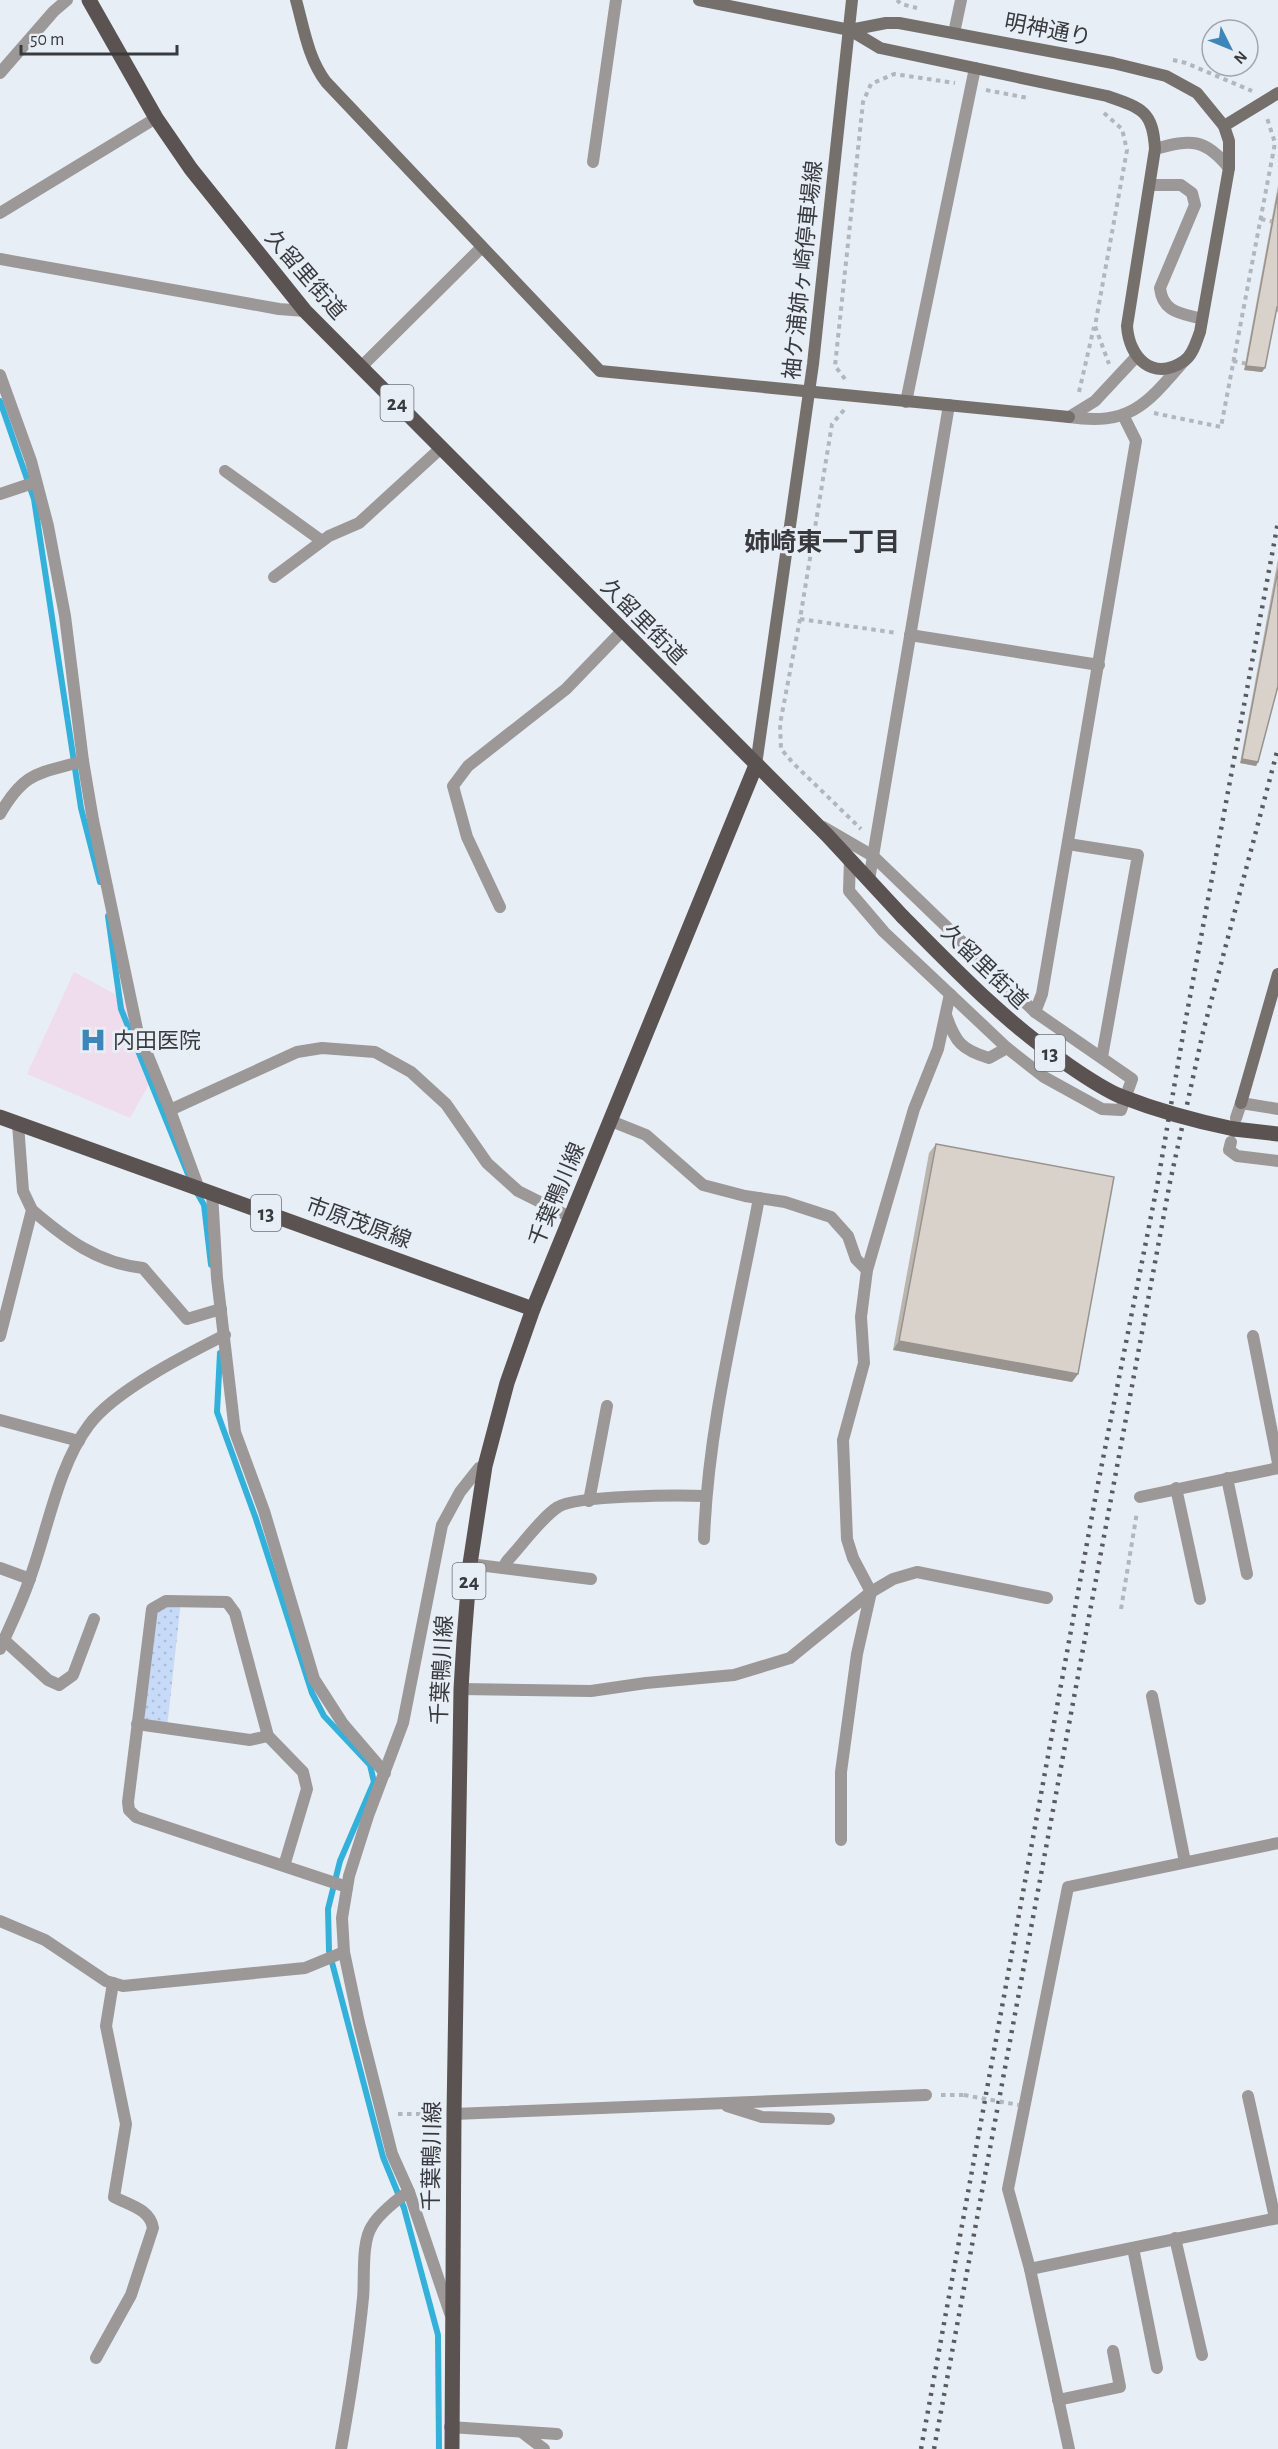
<svg xmlns="http://www.w3.org/2000/svg" width="1278" height="2449" font-family="'Alegreya Sans','Noto Sans JP',sans-serif">
	<style>
		.medical { fill: #efdded }
		.park { fill: url(#park-dots) }
		.lines { fill: none; stroke-linecap: round; stroke-linejoin: round }
		.stream { stroke: #33b1db; stroke-width: 6 }
		.path { stroke: #b2b7bd; stroke-width: 4; stroke-dasharray: 4.5 4.5; stroke-linecap: butt }
		.lane { stroke: #9c9897; stroke-width: 12 }
		.street { stroke: #9c9897; stroke-width: 12 }
		.secondary { stroke: #76706d; stroke-width: 12 }
		.primary { stroke: #5b5351; stroke-width: 15 }
		.rail { stroke: #595b5f; stroke-width: 4.5; stroke-dasharray: 3 6; stroke-linecap: butt }
		.path-bridge { stroke: #b2b7bd; stroke-width: 4; stroke-dasharray: 4.5 4.5; stroke-linecap: butt }
		.primary-bridge { stroke: #5b5351; stroke-width: 15 }
		.wall { fill: #bbb5af }
		.shaded-wall { fill: #98938e }
		.building { fill: #d9d2cb; stroke: #98938e; stroke-width: 1.5 }
		.labels { text-anchor: middle; stroke-width: 6; stroke-linejoin: round; paint-order: stroke }
		.shield { fill: #e8eef6; stroke: #6d7074; stroke-width: 1.5 }
		.shield-label { font-size: 21px; font-weight: bold; fill: #383a3d }
		.street-label { font-size: 22px; fill: #383a3d; stroke: #e8eef6 }
		.poi-label { font-size: 22px; fill: #383a3d; stroke: #e8eef6; text-anchor: start }
		.quarter-label { font-size: 26px; font-weight: bold; fill: #383a3d; stroke: #e8eef6 }
	</style>
	<defs>
		<pattern id="park-dots" width="8" height="8" patternUnits="userSpaceOnUse" patternTransform="scale(1.5)"><rect width="8" height="8" fill="#c7daf7"/><path d="M2 2h.1M6 6h.1" fill="none" stroke="#acbcd5" stroke-width="1.8" stroke-linecap="round"/></pattern>
	</defs>
	<rect width="100%" height="100%" fill="#e8eef6"/>
	<!-- medical -->
	<polygon class="medical" points="74,972 137,1006 152,1079 130,1118 27,1074"/>
	<!-- park -->
	<polygon class="park" points="181,1601 167,1728 137,1724 152,1609"/>
	<g class="lines">
		<!-- stream -->
		<g class="stream">
			<polyline points="0,401 34,499 81,808 100,882"/>
			<polyline points="108,916 121,1009 188,1174"/>
			<polyline points="196,1191 204,1205 211,1265"/>
			<polyline points="220,1353 217,1412 256,1519 312,1693 324,1716 370,1765 374,1782 340,1861 328,1909 329,1951 383,2157 404,2208 438,2335 439,2449"/>
		</g>
		<!-- path -->
		<g class="path">
			<polyline points="897,0 901,4 917,8"/>
			<polyline points="1173,60 1186,63 1252,91"/>
			<polyline points="986,90 1028,98"/>
			<polyline points="1104,113 1122,129 1127,150 1095,326 1109,364"/>
			<polyline points="1261,219 1278,223"/>
			<polyline points="1233,361 1248,364"/>
			<polyline points="845,379 835,366 863,102 871,84 894,74 955,83"/>
			<polyline points="1079,392 1094,327"/>
			<polyline points="844,410 832,424 800,619 780,724 781,749 793,763 861,829"/>
			<polyline points="1154,413 1221,427 1275,143 1267,118"/>
			<polyline points="800,619 897,633"/>
			<polyline points="1121,1609 1137,1512"/>
			<polyline points="941,2095 964,2095"/>
			<polyline points="398,2114 438,2114"/>
		</g>
		<!-- lane -->
		<g class="lane">
			<path d="M 1155,149 C 1191,139 1205,138 1229,168"/>
			<polyline points="593,162 616,0"/>
			<path d="M 1150,185 L 1181,185 L 1192,193 L 1195,205 L 1160,288 C 1163,313 1181,313 1202,319"/>
			<path d="M 946,1015 C 955,1042 962,1050 989,1058 L 1007,1048"/>
			<polyline points="867,1270 914,1109 938,1049 950,994"/>
			<polyline points="1253,1336 1278,1463"/>
			<polyline points="1227,1478 1247,1574"/>
			<polyline points="1176,1488 1200,1599"/>
		</g>
		<!-- street -->
		<g class="street">
			<polyline points="954,33 961,0"/>
			<polyline points="0,73 54,11 67,0"/>
			<polyline points="0,213 156,118"/>
			<polyline points="0,259 279,309 305,311"/>
			<polyline points="361,367 482,247"/>
			<polyline points="0,375 31,461 48,526 65,616 83,761 93,820 137,1029 170,1110 199,1189"/>
			<polyline points="906,402 975,68"/>
			<path d="M 1069,417 C 1130,426 1146,405 1184,361"/>
			<polyline points="1069,417 1095,401 1136,357"/>
			<polyline points="225,471 322,541"/>
			<polyline points="0,494 36,482"/>
			<polyline points="274,577 329,536 359,523 441,448"/>
			<polyline points="910,635 1099,665"/>
			<path d="M 0,814 C 25,771 38,774 83,761"/>
			<polyline points="823,827 873,856 1035,1012 1132,1079 1121,1110 1102,1109 1044,1077 1007,1048 884,932 849,891 850,859"/>
			<polyline points="1068,844 1138,855 1102,1057"/>
			<polyline points="869,880 949,405"/>
			<polyline points="500,907 467,837 453,786 468,766 566,689 622,631"/>
			<polyline points="1035,1012 1042,994 1136,441 1124,417"/>
			<polyline points="170,1110 297,1052 322,1048 375,1052 411,1072 446,1104 487,1163 518,1191 570,1217"/>
			<polyline points="1236,1118 1241,1103 1278,1109"/>
			<polyline points="611,1121 646,1135 703,1185 745,1196 785,1202 831,1217 848,1236 856,1259 867,1270 861,1317 864,1363 843,1440 847,1539 853,1558 871,1592 857,1654 841,1772 841,1840"/>
			<polyline points="1231,1142 1229,1150 1237,1156 1278,1161"/>
			<polyline points="212,1193 217,1278 235,1432 264,1511 314,1679 343,1724 385,1773"/>
			<path d="M 32,1210 C 66,1239 97,1263 143,1268 L 187,1319 L 221,1309"/>
			<polyline points="0,1336 32,1210 23,1191 18,1124"/>
			<polyline points="0,1420 79,1441"/>
			<polyline points="1140,1497 1278,1468"/>
			<polyline points="589,1501 607,1406"/>
			<path d="M 704,1539 C 708,1424 738,1311 759,1198"/>
			<polyline points="470,1564 591,1579"/>
			<polyline points="0,1568 30,1579"/>
			<path d="M 503,1568 L 507,1561 C 521,1546 543,1516 558,1507 C 577,1495 680,1495 706,1496"/>
			<polyline points="4,1640 48,1680 59,1685 73,1675 94,1619"/>
			<path d="M 0,1649 C 10,1626 22,1602 30,1578 C 48,1529 58,1466 89,1425 C 114,1391 187,1354 225,1335"/>
			<polyline points="461,1689 591,1691 646,1683 734,1675 790,1658 871,1592 893,1579 917,1572 1047,1598"/>
			<polyline points="1152,1696 1185,1862"/>
			<polyline points="137,1724 250,1740 268,1736"/>
			<polyline points="284,1866 307,1789 303,1772 268,1736 235,1613 227,1602 166,1601 152,1609 128,1802 129,1810 136,1817 347,1887"/>
			<polyline points="0,1921 45,1940 106,1981 123,1986 305,1968 344,1952"/>
			<polyline points="1248,2096 1275,2218"/>
			<polyline points="727,2106 762,2117 829,2119"/>
			<polyline points="454,2114 926,2095"/>
			<polyline points="1175,2238 1202,2355"/>
			<polyline points="1133,2248 1157,2368"/>
			<polyline points="1030,2269 1278,2218"/>
			<polyline points="450,2313 409,2192 392,2154 359,2023 344,1952 342,1918 349,1876 368,1816 403,1723 442,1525 460,1492 479,1468 485,1466"/>
			<path d="M 96,2358 L 131,2295 L 153,2228 C 150,2209 129,2205 114,2197 L 126,2124 L 106,2026 L 113,1983"/>
			<polyline points="1058,2400 1120,2387 1113,2351"/>
			<polyline points="450,2427 557,2434"/>
			<polyline points="523,2433 544,2449"/>
			<path d="M 341,2449 C 350,2399 358,2349 363,2298 C 365,2279 361,2242 372,2226 C 378,2215 398,2198 409,2192"/>
			<polyline points="1069,2449 1030,2269 1008,2189 1068,1887 1278,1843"/>
		</g>
		<!-- secondary -->
		<g class="secondary">
			<path d="M 296,0 C 304,29 308,58 326,82 L 600,371 L 1069,417"/>
			<polyline points="699,0 850,30"/>
			<path d="M 886,23 L 899,23 L 1113,63 L 1166,76 L 1197,93 L 1224,126 L 1229,141 L 1229,168 L 1200,332 C 1196,342 1193,355 1184,361 C 1153,382 1129,358 1127,326 L 1155,149 C 1153,111 1142,108 1107,96 L 880,48 L 850,30 Z"/>
			<polyline points="1224,126 1278,93"/>
			<polyline points="756,765 813,364 852,0"/>
			<polyline points="1241,1103 1278,974"/>
		</g>
		<!-- primary -->
		<g class="primary">
			<polyline points="89,0 156,118 191,169 305,311 827,835 903,917"/>
			<polyline points="0,1117 533,1309"/>
			<polyline points="1234,1129 1278,1134"/>
			<polyline points="452,2449 454,2114 461,1689 464,1640 470,1564 485,1466 507,1383 533,1309 756,765"/>
		</g>
		<!-- rail -->
		<g class="rail">
			<polyline points="921,2449 1096,1494 1158,1181 1184,1029 1278,522"/>
			<polyline points="934,2449 1170,1182 1203,1032 1278,748"/>
		</g>
		<!-- path-bridge -->
		<polyline class="path-bridge" points="964,2095 1019,2105"/>
		<!-- primary-bridge -->
		<path class="primary-bridge" d="M 903,917 C 954,968 1002,1019 1061,1060 C 1080,1073 1099,1087 1120,1096 C 1156,1110 1195,1121 1234,1129"/>
	</g>
	<!-- wall -->
	<g class="wall">
		<polygon points="1278,185 1278,312 1276,311 1262,372 1244,370"/>
		<polygon points="1278,559 1278,686 1258,762 1256,766 1240,763"/>
		<polygon points="936,1144 1078,1374 1072,1382 893,1350 929,1153"/>
	</g>
	<!-- shaded-wall -->
	<g class="shaded-wall">
		<polygon points="1246,366 1265,368 1262,372 1244,370"/>
		<polygon points="1242,759 1258,762 1256,766 1240,763"/>
		<polygon points="899,1341 1078,1374 1072,1382 893,1350"/>
	</g>
	<!-- building -->
	<g class="building">
		<polygon points="1278,193 1278,307 1277,307 1265,368 1246,366"/>
		<polygon points="1278,570 1278,686 1258,762 1242,759"/>
		<polygon points="936,1144 1114,1177 1078,1374 899,1341"/>
	</g>
	<!-- icons -->
	<defs>
		<g id="hospital-bare" transform="scale(2.07)"><path d="M-5-5h3v3.5h4V-5h3V5h-3V1.5h-4V5h-3Z" fill="#3c86ba" stroke="#e8eef6" stroke-width="2.5" paint-order="stroke"/></g>
	</defs>
	<g fill-rule="evenodd">
		<use href="#hospital-bare" x="93" y="1040"/>
	</g>
	<g class="labels">
		<!-- shield labels -->
		<g class="shield">
			<rect x="380.5" y="385" width="33" height="36" rx="4.5"/>
			<rect x="1035" y="1035" width="30" height="36" rx="4.5"/>
			<rect x="251" y="1195" width="30" height="36" rx="4.5"/>
			<rect x="452.5" y="1563" width="33" height="36" rx="4.5"/>
		</g>
		<g class="shield-label">
			<text x="397" y="410">24</text>
			<text x="1050" y="1060">13</text>
			<text x="266" y="1220">13</text>
			<text x="469" y="1588">24</text>
		</g>
		<!-- street labels -->
		<g class="street-label">
			<text transform="translate(1048 29) rotate(11)" y="8">明神通り</text>
			<text transform="translate(802 270) rotate(-84)" y="8">袖ケ浦姉ヶ崎停車場線</text>
			<text transform="translate(306 274) rotate(49)" y="8">久留里街道</text>
			<text transform="translate(644 621) rotate(45)" y="8">久留里街道</text>
			<text transform="translate(985 966) rotate(44)" y="8">久留里街道</text>
			<text transform="translate(556 1194) rotate(-67)" y="8">千葉鴨川線</text>
			<text transform="translate(359 1222) rotate(20)" y="8">市原茂原線</text>
			<text transform="translate(441 1670) rotate(-87)" y="8">千葉鴨川線</text>
			<text transform="translate(431 2156) rotate(-89)" y="8">千葉鴨川線</text>
		</g>
		<!-- poi labels -->
		<g class="poi-label">
			<text x="113" y="1048">内田医院</text>
		</g>
		<!-- quarter labels -->
		<g class="quarter-label">
			<text x="822" y="551">姉崎東一丁目</text>
		</g>
	</g>
	<!-- north arrow -->
	<g transform="translate(1230 48) rotate(133)"><circle r="28" fill="#e8eef6" stroke="#a2a6ac" stroke-width="1.5"/>
	<path d="M0-4.5L10 22L0 15L-10 22Z" fill="#3c86ba"/>
	<text y="-9" font-size="16" font-weight="bold" text-anchor="middle" fill="#383a3d">N</text>
	</g>
	<!-- scale -->
	<path d="M21 45v9h156v-9" fill="none" stroke="#383a3d" stroke-width="3"/>
	<text x="30" y="45" font-size="18" fill="#383a3d" stroke="#e8eef6" stroke-width="4.5" paint-order="stroke">50 m</text>
</svg>
